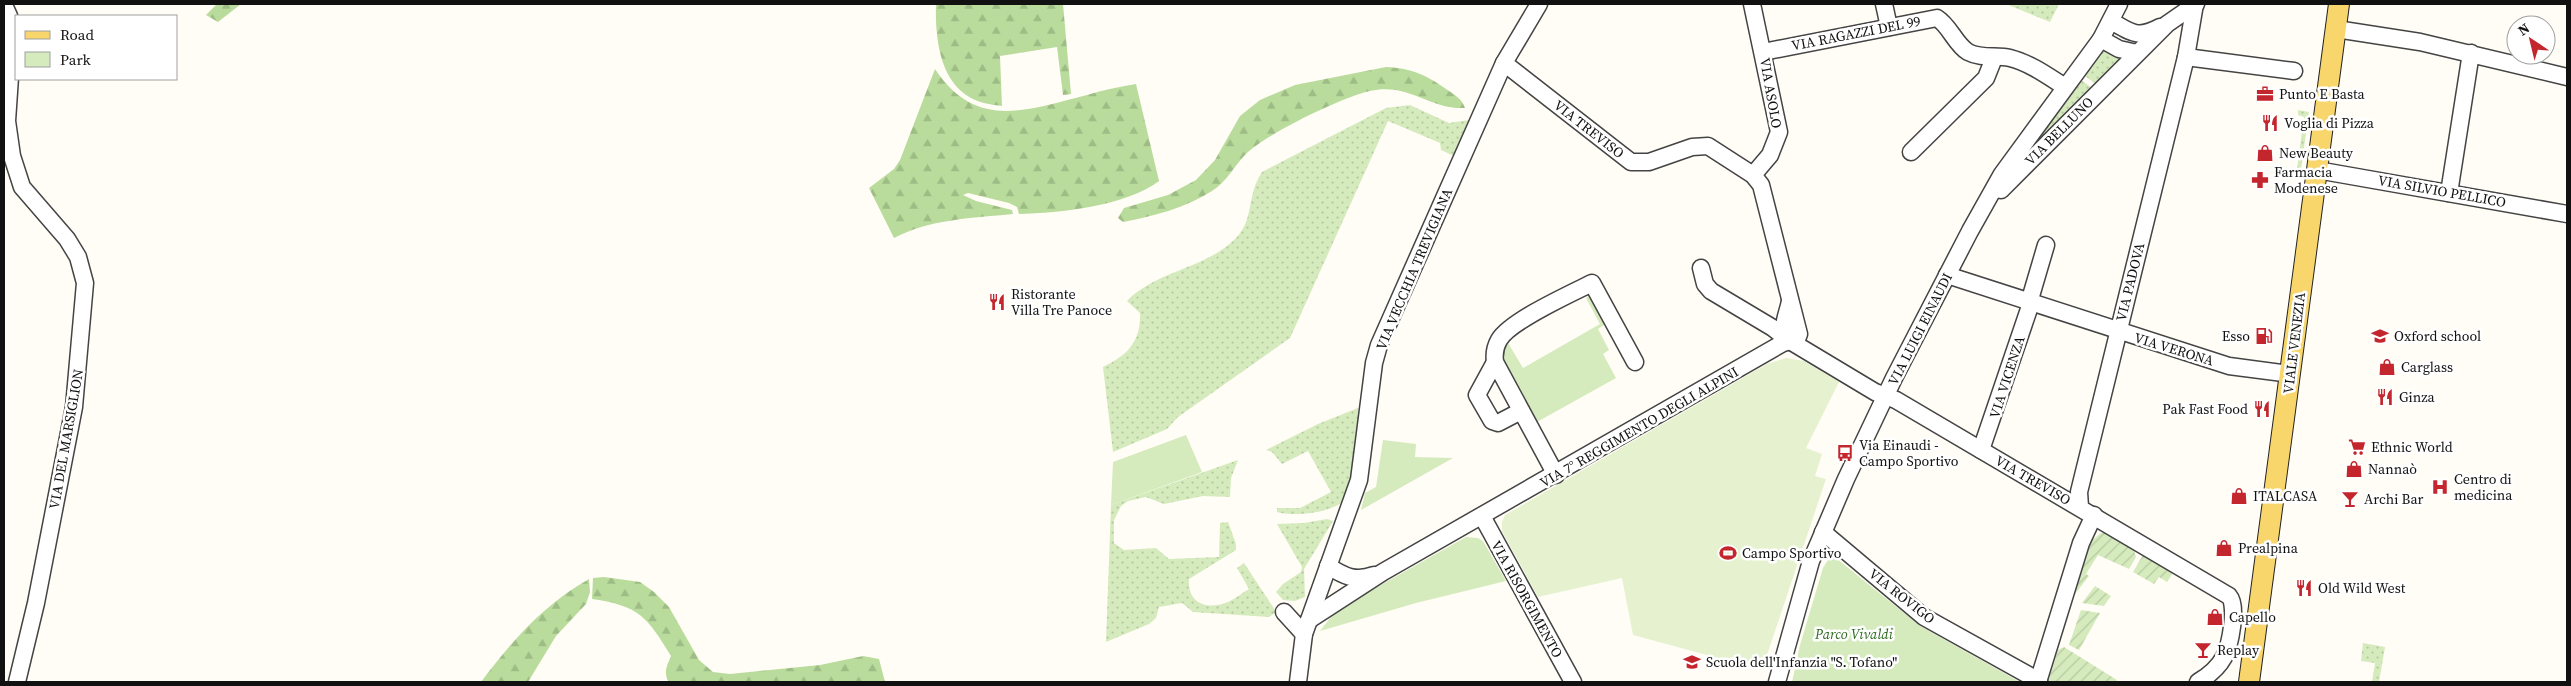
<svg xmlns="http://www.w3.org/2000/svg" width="2571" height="686" font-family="'Source Serif 4',serif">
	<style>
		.grass { fill: url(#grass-dots) }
		.forest { fill: url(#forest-firs) }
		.park { fill: #d5ebbd }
		.garden { fill: url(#garden-furrows) }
		.pitch { fill: #e6f2cf }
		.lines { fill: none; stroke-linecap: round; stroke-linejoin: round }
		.minor-casing { stroke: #444; stroke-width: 19 }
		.major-casing { stroke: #222; stroke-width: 22 }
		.minor { stroke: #fff; stroke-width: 16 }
		.major { stroke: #f9d66b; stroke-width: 20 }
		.labels { text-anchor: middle; stroke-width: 5; stroke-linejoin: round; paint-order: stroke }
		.street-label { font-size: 14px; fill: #111; stroke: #fff }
		.poi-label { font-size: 14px; fill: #111; stroke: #fff; text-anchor: start }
		.park-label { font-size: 14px; font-style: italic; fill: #2f6b1f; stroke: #fff }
	</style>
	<defs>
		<pattern id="grass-dots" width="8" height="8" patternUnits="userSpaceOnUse" patternTransform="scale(1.25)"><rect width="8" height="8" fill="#d5ebbd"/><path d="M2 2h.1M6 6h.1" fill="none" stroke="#b6c8a1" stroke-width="1.8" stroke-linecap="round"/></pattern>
		<pattern id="forest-firs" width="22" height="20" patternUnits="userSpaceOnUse" patternTransform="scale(1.25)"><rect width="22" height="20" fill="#b9dc9c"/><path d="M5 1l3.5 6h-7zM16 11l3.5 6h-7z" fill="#9ebc85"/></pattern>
		<pattern id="garden-furrows" width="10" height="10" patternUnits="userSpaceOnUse" patternTransform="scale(1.25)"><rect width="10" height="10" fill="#d5ebbd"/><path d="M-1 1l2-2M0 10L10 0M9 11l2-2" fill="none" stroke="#b6c8a1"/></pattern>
	</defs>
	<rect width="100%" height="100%" fill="#fffdf5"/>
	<!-- grass -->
	<g class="grass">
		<polygon points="2006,4 2059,4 2050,22"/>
		<polygon points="2103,49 2125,57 2098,86 2084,75"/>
		<polygon points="2081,80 2095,90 2020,164"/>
		<path d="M 1410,105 L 1449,123 L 1469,120 L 1454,156 L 1441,150 L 1440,143 L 1388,121 L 1290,338 L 1178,417 L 1167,429 L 1113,452 L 1103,367 C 1128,355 1141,341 1140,313 L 1127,301 C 1157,270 1206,269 1236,238 C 1255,218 1246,196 1262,172 L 1386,108 Z"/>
		<polygon points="2298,110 2309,112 2300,176 2289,175 2288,171 2290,169 2297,169 2304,117 2298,115"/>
		<path d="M 1358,408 C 1361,438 1356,474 1344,501 C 1330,513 1294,517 1277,512 L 1277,508 L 1300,508 L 1331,492 L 1308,451 L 1282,464 L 1272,452 L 1266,450 L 1318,424 Z"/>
		<path d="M 1238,460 L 1231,478 L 1230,497 L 1203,496 L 1164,504 L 1146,497 L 1128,501 L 1121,506 L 1114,520 L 1114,543 L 1124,550 L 1156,548 L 1169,559 L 1219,557 L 1220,523 L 1228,522 L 1236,544 L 1236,550 L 1189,579 C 1187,603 1207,611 1228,602 C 1235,599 1242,593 1249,589 L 1237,568 L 1244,563 L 1275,610 L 1275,613 L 1269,617 L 1193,612 L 1182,603 L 1159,607 L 1156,618 L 1149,624 L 1106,642 L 1111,505 Z"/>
		<polygon points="1327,519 1333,521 1304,569 1305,597 1295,601 1283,600 1276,592 1283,584 1301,572 1302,567 1277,524 1304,523"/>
		<polygon points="2363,643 2385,647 2379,682 2372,682 2375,663 2361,661"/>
	</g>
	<!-- forest -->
	<g class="forest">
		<polygon points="217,4 241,4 218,22 206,15"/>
		<path d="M 936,4 L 1063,4 L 1071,94 L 1063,95 L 1057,47 L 1000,56 L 1002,106 C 992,105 980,103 971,98 C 939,81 935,36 936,4 Z"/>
		<path d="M 1386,67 C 1412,68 1428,76 1449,91 C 1456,96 1462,99 1465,108 C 1430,110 1409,82 1370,91 C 1342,97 1269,133 1248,152 C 1234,165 1228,181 1212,191 C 1185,208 1154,216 1123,222 L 1118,218 L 1124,208 L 1168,195 L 1196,180 L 1215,160 L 1240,116 L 1260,100 L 1295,85 Z"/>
		<path d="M 935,69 C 976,131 1027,110 1087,95 C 1103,90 1119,87 1136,84 L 1159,181 C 1126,206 1060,213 1019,214 L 1017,207 L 1009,203 L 968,193 L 963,195 L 976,201 L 1012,210 L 1013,214 C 973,218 930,219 894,238 L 869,188 L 894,169 L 900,160 Z"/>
		<path d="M 604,577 L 640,582 L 654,592 L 669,607 L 699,660 L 713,672 L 730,674 L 820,665 L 863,656 L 879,659 L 885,682 L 669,682 C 663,672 667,666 671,656 C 647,617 640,606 592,599 L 593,578 Z"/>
		<path d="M 589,579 L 590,592 L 586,604 L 556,636 L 528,682 L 481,682 C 512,641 543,605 589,579 Z"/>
	</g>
	<!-- park -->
	<g class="park">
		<polygon points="1591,295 1607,323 1598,329 1609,350 1603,354 1616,378 1537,422 1503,361 1504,350 1508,343 1523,368 1600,324 1586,298"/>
		<polygon points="1186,435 1202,472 1111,505 1113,462"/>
		<polygon points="1383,440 1416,444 1415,457 1453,458 1361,510 1365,493 1376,487"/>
		<polygon points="1466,537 1478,538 1483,541 1506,581 1416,603 1320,631 1334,613 1356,599"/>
		<polygon points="1836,558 1920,626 2020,682 1792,682 1800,645 1823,568 1828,560"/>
	</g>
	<!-- garden -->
	<g class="garden">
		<polygon points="2101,533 2106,533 2134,550 2136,557 2129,569 2098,555 2086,574 2089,576 2075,594 2091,541"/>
		<polygon points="2143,555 2173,573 2167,582 2159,577 2154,584 2133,572"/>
		<polygon points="2095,586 2111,596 2104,606 2082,603"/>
		<polygon points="2081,610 2100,613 2079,650 2069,645"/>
		<polygon points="2064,647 2117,680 2116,682 2048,682 2058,650"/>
	</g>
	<!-- pitch -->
	<polygon class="pitch" points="1786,358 1804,361 1839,382 1806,448 1822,454 1815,476 1826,479 1762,670 1633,635 1622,578 1538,597 1502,531 1502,522 1505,515 1767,364"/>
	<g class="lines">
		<!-- minor casing -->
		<g class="minor-casing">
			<g id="minor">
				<polyline points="1752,4 1779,132 1770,155 1753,175"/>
				<polyline points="1884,4 1889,27"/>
				<polyline points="4,5 9,16 12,48 7,121 12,156 22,187 67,239 78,257 85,283 74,407 36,603 17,682"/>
				<path d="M 2111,21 C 2132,33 2137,39 2160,27"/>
				<polyline points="2336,29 2420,42 2567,77"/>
				<polyline points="2101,39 2119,49 2137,53"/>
				<path d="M 1763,52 L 1937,18 C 1950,26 1955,44 1968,52 C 1981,59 1997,55 2010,58 C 2030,63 2048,76 2065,87"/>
				<polyline points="2186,57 2294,71"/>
				<polyline points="1911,152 1986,78 1994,58"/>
				<polyline points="2317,170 2567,214"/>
				<polyline points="2001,190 2167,24 2196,4"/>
				<polyline points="2449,193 2471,53"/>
				<polyline points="1701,268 1705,284 1711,291 1773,328 1788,340"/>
				<polyline points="1947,275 2229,366 2290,374"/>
				<path d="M 1790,301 C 1787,317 1779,327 1790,341 L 1875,392 L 1896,400 L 2229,596 C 2238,606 2230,646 2224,657 C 2218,668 2208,676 2198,682"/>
				<polyline points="1495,362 1477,395 1492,421 1498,423 1521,411"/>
				<polyline points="1981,450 2031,303 2031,296 2046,245"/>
				<path d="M 1556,475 L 1495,362 C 1494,355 1495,347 1499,340 C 1510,321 1570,294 1592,283 L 1635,362"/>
				<polyline points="2080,507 2079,492 2186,57 2195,4"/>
				<polyline points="1482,516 1573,682"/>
				<polyline points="1823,532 1924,617 2039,681"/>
				<path d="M 1328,566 C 1344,576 1355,582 1374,575"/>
				<polyline points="1284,612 1304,634"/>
				<polyline points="1309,620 1383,572 1783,343 1797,339 1799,334 1761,185 1753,175 1708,146 1692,147 1649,162 1631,162 1504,63"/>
				<polyline points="1298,682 1304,634 1359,480 1374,363 1379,345 1504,63 1539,4"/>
				<polyline points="1777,682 1811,561 1846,479 1894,378 1970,231 2002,174 2101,39 2119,4"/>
				<polyline points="2038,682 2081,543 2094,515"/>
			</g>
		</g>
		<!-- major casing -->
		<g class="major-casing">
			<polyline id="major" points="2249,682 2339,4"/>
		</g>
		<!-- minor -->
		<use href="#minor" class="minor"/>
		<!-- major -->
		<use href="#major" class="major"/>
	</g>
	<!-- icons -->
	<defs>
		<g id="office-bare" transform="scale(1.35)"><path d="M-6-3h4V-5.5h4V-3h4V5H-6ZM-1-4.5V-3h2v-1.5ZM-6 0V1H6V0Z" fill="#c4262e" stroke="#fff" stroke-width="2.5" paint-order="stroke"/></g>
		<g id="restaurant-bare" transform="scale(1.35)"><path d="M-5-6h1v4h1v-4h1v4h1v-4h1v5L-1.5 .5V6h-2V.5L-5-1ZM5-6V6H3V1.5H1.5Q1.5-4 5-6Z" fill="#c4262e" stroke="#fff" stroke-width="2.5" paint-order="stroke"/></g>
		<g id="shop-bare" transform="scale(1.35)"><path d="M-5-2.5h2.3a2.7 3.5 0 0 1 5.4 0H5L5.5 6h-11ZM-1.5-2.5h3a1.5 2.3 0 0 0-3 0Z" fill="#c4262e" stroke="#fff" stroke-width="2.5" paint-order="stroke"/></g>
		<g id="pharmacy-bare" transform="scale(1.35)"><path d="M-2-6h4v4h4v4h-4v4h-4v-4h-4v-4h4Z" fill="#c4262e" stroke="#fff" stroke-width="2.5" paint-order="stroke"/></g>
		<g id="fuel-bare" transform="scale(1.35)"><path d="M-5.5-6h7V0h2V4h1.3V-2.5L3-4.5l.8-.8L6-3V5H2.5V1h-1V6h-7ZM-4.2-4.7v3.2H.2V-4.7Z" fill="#c4262e" stroke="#fff" stroke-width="2.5" paint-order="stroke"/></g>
		<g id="school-bare" transform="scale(1.35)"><path d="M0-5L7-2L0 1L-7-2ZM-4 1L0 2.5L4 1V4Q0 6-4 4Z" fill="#c4262e" stroke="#fff" stroke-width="2.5" paint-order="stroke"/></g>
		<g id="supermarket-bare" transform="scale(1.35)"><path d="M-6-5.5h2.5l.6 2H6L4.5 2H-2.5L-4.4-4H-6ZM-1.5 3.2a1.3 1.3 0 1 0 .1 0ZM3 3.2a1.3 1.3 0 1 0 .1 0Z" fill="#c4262e" stroke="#fff" stroke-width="2.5" paint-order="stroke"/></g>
		<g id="bus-bare" transform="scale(1.35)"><path d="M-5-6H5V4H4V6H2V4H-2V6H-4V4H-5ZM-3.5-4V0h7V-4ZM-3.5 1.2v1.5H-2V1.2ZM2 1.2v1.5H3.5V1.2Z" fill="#c4262e" stroke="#fff" stroke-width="2.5" paint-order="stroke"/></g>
		<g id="hospital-bare" transform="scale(1.35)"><path d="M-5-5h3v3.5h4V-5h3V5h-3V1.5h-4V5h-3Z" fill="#c4262e" stroke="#fff" stroke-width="2.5" paint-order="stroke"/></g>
		<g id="bar-bare" transform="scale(1.35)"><path d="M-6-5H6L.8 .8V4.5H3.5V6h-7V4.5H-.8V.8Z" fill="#c4262e" stroke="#fff" stroke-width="2.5" paint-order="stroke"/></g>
		<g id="stadium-bare" transform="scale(1.35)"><path d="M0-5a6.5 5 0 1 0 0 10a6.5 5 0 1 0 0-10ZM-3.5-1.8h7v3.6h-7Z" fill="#c4262e" stroke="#fff" stroke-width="2.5" paint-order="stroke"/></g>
	</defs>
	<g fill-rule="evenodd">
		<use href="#office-bare" x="2265" y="94"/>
		<use href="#restaurant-bare" x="2270" y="123"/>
		<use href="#shop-bare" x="2265" y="153"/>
		<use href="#pharmacy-bare" x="2260" y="180"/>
		<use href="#restaurant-bare" x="997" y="302"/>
		<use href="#fuel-bare" x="2264" y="336"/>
		<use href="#school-bare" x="2380" y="336"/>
		<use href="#shop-bare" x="2387" y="367"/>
		<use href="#restaurant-bare" x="2385" y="397"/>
		<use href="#restaurant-bare" x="2262" y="409"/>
		<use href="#supermarket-bare" x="2357" y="447"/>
		<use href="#bus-bare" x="1845" y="453"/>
		<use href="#shop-bare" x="2354" y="469"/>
		<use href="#hospital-bare" x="2440" y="487"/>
		<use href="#shop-bare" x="2239" y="496"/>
		<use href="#bar-bare" x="2350" y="499"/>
		<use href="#shop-bare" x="2224" y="548"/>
		<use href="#stadium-bare" x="1728" y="553"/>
		<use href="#restaurant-bare" x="2304" y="588"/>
		<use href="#shop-bare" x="2215" y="617"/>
		<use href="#bar-bare" x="2203" y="650"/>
		<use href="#school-bare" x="1692" y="662"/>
	</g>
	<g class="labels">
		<!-- street labels -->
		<g class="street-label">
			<text transform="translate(1856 33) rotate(-11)" y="5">VIA RAGAZZI DEL 99</text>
			<text transform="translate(1771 93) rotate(80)" y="5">VIA ASOLO</text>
			<text transform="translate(1589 129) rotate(38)" y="5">VIA TREVISO</text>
			<text transform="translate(2059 131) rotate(-45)" y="5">VIA BELLUNO</text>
			<text transform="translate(2442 191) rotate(10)" y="5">VIA SILVIO PELLICO</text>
			<text transform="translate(1414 269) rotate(-67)" y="5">VIA VECCHIA TREVIGIANA</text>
			<text transform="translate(2130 282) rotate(-76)" y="5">VIA PADOVA</text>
			<text transform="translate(1920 329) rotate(-63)" y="5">VIA LUIGI EINAUDI</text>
			<text transform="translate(2294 343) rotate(-83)" y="5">VIALE VENEZIA</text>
			<text transform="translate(2174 349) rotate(17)" y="5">VIA VERONA</text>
			<text transform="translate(2007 377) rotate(-72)" y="5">VIA VICENZA</text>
			<text transform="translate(1639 427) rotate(-30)" y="5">VIA 7° REGGIMENTO DEGLI ALPINI</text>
			<text transform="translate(66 439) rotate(-80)" y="5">VIA DEL MARSIGLION</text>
			<text transform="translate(2033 480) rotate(30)" y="5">VIA TREVISO</text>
			<text transform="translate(1902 596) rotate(38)" y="5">VIA ROVIGO</text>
			<text transform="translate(1527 599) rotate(61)" y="5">VIA RISORGIMENTO</text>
		</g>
		<!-- poi labels -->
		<g class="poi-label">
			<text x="2279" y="99">Punto E Basta</text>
			<text x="2284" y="128">Voglia di Pizza</text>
			<text x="2279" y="158">New Beauty</text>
			<text x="2274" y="177">Farmacia<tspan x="2274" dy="16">Modenese</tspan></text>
			<text x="1011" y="299">Ristorante<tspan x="1011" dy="16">Villa Tre Panoce</tspan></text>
			<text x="2250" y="341" text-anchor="end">Esso</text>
			<text x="2394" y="341">Oxford school</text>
			<text x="2401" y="372">Carglass</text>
			<text x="2399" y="402">Ginza</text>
			<text x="2248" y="414" text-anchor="end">Pak Fast Food</text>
			<text x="1859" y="450">Via Einaudi -<tspan x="1859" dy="16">Campo Sportivo</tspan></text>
			<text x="2371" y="452">Ethnic World</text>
			<text x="2368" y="474">Nannaò</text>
			<text x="2454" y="484">Centro di<tspan x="2454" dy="16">medicina</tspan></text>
			<text x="2253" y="501">ITALCASA</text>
			<text x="2364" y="504">Archi Bar</text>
			<text x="2238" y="553">Prealpina</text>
			<text x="1742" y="558">Campo Sportivo</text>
			<text x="2318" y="593">Old Wild West</text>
			<text x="2229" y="622">Capello</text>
			<text x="2217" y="655">Replay</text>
			<text x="1706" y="667">Scuola dell'Infanzia "S. Tofano"</text>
		</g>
		<!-- park labels -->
		<g class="park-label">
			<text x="1854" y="639">Parco Vivaldi</text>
		</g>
	</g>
	<!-- border -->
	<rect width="2571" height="686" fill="none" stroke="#111111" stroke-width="10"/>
	<!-- legend -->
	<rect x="15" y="15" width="162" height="65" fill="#ffffff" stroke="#a0a0a0"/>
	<rect x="25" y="31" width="25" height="8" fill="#f9d66b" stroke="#a0a0a0"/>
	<text x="60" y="40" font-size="15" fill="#111111">Road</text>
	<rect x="25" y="52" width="25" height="15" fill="#d5ebbd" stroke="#a0a0a0"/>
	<text x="60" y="65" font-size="15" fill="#111111">Park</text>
	<!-- north arrow -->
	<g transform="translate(2531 40) rotate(325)"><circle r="24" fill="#ffffff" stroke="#a0a0a0"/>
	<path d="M0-4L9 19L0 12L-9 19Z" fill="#c4262e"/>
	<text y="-8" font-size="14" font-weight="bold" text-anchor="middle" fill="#111111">N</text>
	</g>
</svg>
